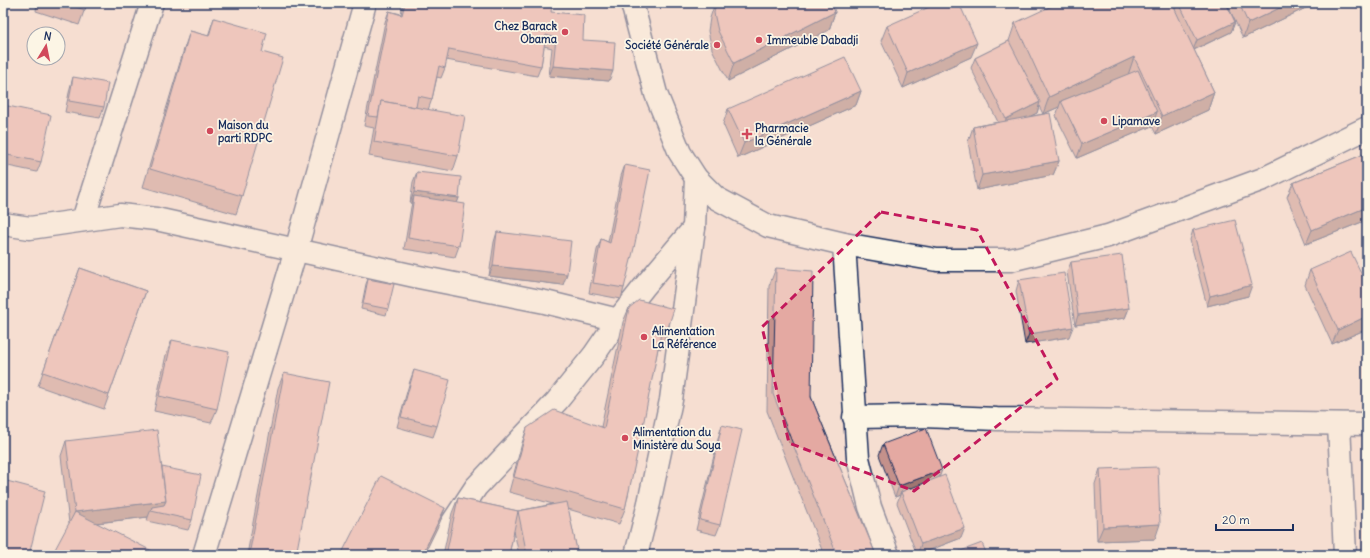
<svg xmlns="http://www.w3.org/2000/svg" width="1370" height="558" font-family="Delius,sans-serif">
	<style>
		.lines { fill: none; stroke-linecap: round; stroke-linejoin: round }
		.street-casing { stroke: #1b2f5e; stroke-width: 25 }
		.secondary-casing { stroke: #1b2f5e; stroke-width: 25 }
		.street { stroke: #fcf5e5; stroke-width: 22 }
		.secondary { stroke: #fcf5e5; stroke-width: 22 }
		.wall { fill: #c4918b; stroke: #1b2f5e; fill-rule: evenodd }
		.shaded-wall { fill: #a07671; stroke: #1b2f5e }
		.building { fill: #e4a9a2; stroke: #1b2f5e }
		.marked { fill: none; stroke: #c2185b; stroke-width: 3; stroke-dasharray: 8 5; stroke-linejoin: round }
		.poi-dot { fill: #d1495b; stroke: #fcf5e5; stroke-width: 1.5 }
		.labels { text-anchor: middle; stroke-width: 3.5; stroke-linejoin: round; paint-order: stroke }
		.poi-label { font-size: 11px; font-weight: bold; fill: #1b2f5e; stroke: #fcf5e5; text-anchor: start }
	</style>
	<rect width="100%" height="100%" fill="#f5ded1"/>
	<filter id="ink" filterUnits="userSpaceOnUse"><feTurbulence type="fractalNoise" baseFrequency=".025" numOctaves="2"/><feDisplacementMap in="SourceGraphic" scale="8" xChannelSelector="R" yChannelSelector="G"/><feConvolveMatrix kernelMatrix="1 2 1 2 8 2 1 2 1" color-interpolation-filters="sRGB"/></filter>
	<g filter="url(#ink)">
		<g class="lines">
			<!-- street casing -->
			<g class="street-casing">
				<g id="street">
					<polyline points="83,220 152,3"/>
					<polyline points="3,224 30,228 120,215 156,219 419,277 545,302 618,320 644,287 694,228"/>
					<polyline points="854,417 923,416 997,419 1367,424"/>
					<polyline points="1339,424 1345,555"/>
					<polyline points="204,555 296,250 365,3"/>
					<polyline points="431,555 476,487 557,401 594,355 618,320"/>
					<polyline points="636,555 649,503 671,400 694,228 696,178"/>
				</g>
			</g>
			<!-- secondary casing -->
			<g class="secondary-casing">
				<g id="secondary">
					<polyline points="632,3 656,94 680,153 696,178 716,198 768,226 844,244 937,260 1010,260 1108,236 1263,179 1367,128"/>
					<polyline points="844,244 858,458 870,507 888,555"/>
				</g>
			</g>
			<!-- street -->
			<use href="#street" class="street"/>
			<!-- secondary -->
			<use href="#secondary" class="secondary"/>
		</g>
		<!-- wall -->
		<g class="wall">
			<polygon points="37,3 87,3 79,25 36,11"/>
			<polygon points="403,3 545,3 551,12 583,40 609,81 549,76 552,48 544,46 541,66 537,76 446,60 445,68 441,78 437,77 432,99 428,110 458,156 453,171 369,156 374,128 364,126 385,22 389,11 401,14"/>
			<polygon points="715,3 831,3 835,12 829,30 728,81 712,49 708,31 710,18"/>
			<path d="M 1178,3 L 1316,3 L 1243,38 L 1228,6 L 1235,22 L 1231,32 L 1194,50 L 1214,92 L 1208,110 L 1156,134 L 1152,126 L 1077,158 L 1056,116 L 1059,107 L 1043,114 L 1059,161 L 1053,175 L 977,190 L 968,142 L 973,127 L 998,122 L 971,68 L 975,58 L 1009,41 L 1015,23 L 1175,10 ZM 1039,106 L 1043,114 L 1028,117 L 1037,113 Z"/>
			<polygon points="214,18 262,52 242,196 236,214 143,187 184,49 190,31 208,36"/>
			<polygon points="887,26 971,57 903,88 881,41"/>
			<polygon points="73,77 104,107 100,118 65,112 70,88"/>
			<polygon points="861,91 856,105 738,158 723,124 728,109"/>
			<polygon points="3,105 41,162 37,172 3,165"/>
			<polygon points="1367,153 1367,220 1306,244 1287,197 1293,183"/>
			<polygon points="625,165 624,288 621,299 589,293 597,250 601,239 608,242 621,176"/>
			<polygon points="417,172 459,198 457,203 459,246 455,257 404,249 411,207 412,203 410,203 413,182"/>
			<polygon points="1193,230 1248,296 1207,306 1190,240"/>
			<polygon points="497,232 563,285 489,276 494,242"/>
			<polygon points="1071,262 1129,308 1125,318 1075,325 1067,272"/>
			<polygon points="80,268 146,291 104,409 38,386"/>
			<polygon points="776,268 811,397 876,555 824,555 767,411 769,286"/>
			<polygon points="1310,270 1367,285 1367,329 1332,344 1305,285"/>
			<polygon points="368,279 388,309 386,315 361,309 366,284"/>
			<polygon points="1019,280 1069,337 1025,344 1016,291"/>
			<polygon points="629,308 666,334 661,349 658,348 625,509 619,524 568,509 578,555 519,555 514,531 509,555 443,555 452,513 458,498 518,511 553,504 509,492 522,443 527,428 601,427 623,322"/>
			<polygon points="172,340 217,409 211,423 154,411 166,355"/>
			<polygon points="414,370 437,426 433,437 397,427 410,381"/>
			<polygon points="284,373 296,555 247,555 278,388"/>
			<polygon points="722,425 720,525 716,535 696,530 719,435"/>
			<polygon points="66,441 162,467 192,520 188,530 147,521 148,517 97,523 69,523 61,456"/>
			<polygon points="883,444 939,477 961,538 917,555 897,503 900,495 895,497 879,455"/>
			<polygon points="1100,469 1155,539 1097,541 1095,484"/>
			<polygon points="1367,549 1367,555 1365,555"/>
		</g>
		<!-- shaded-wall -->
		<g class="shaded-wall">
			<polygon points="1290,3 1316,3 1243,38 1248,23"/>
			<polygon points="835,12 829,30 728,81 734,63"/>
			<polygon points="1235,22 1231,32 1193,50 1197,40"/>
			<polygon points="977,43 971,57 903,88 908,73"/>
			<polygon points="1134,57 1128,75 1061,101 1059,107 1043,114 1049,97"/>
			<polygon points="553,66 613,71 609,81 549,76"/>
			<polygon points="861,91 856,105 738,158 744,143"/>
			<polygon points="1214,92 1208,110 1156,134 1162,116"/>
			<polygon points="1040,102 1037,113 1002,130 1006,119"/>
			<polygon points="1157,112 1152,126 1077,158 1082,144"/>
			<polygon points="1059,161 1053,175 977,190 982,175"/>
			<polygon points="414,192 459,198 455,208 414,196 412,203 410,203"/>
			<polygon points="1367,207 1367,220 1306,244 1312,230"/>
			<polygon points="493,266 567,274 563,285 489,276"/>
			<polygon points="1252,285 1248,296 1207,306 1210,296"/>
			<polygon points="1129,308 1125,318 1075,325 1078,315"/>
			<polygon points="1367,316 1367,329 1332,344 1338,330"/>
			<polygon points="1073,327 1069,337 1025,344 1029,334"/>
			<polygon points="942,470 938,481 901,492 900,495 895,497 899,486"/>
			<polygon points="166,501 161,513 152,507 148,517 69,526 75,512"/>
			<polygon points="445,508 440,522 424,555 422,555"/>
			<polygon points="1160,524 1155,539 1097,541 1103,527"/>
			<polygon points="965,528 961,538 917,555 921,544"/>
		</g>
		<!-- building -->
		<g class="building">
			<polygon points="63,3 87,3 85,10"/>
			<polygon points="405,3 545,3 552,4 551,12 584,15 583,40 615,42 613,71 553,66 556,38 546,35 541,66 449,49 445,68 439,66 432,99 418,96 416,107 381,101 380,106 378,117 368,116 389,11 402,15"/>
			<polygon points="716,3 831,3 835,12 734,63 718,31 714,13"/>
			<polygon points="938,3 959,3 977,43 908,73 887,26"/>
			<polygon points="1058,3 1172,3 1214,92 1162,116 1134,57 1049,97 1015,23"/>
			<polygon points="1179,3 1226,3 1235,22 1197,40"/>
			<polygon points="1239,3 1290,3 1248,23"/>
			<polygon points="214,18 267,33 262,52 283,58 242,196 150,169 190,31 209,36"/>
			<polygon points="1009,41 1040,102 1006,119 975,58"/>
			<polygon points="845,57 861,91 744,143 728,109"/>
			<polygon points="1138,70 1157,112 1082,144 1061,101"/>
			<polygon points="73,77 108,83 104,107 69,101"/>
			<polygon points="381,101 465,116 458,156 374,142"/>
			<polygon points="3,105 51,115 41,162 3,154"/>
			<polygon points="1050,113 1059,161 982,175 973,127"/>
			<polygon points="1367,153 1367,207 1312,230 1293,183"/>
			<polygon points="625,165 650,170 634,248 624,288 593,283 601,239 610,243"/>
			<polygon points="417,172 461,177 459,198 414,192"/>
			<polygon points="414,196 465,204 459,246 408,238"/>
			<polygon points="1235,220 1252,285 1210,296 1193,230"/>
			<polygon points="497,232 571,241 567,274 493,266"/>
			<polygon points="1351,252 1367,285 1367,316 1338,330 1310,270"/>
			<polygon points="1122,255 1129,308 1078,315 1071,262"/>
			<polygon points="80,268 146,291 109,395 43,372"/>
			<polygon points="776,268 813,271 811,397 876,555 837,555 773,394"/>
			<polygon points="1064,273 1073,327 1029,334 1019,280"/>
			<polygon points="368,279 394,284 388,309 363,304"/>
			<polygon points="639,300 674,309 666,334 661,333 640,441 625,509 514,477 527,428 554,410 604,428 629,308"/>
			<polygon points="172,340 229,352 217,409 159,396"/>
			<polygon points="414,370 450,380 437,426 401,417"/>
			<polygon points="284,373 329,382 296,555 249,555"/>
			<polygon points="722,425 742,430 720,525 700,520"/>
			<polygon points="926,428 942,470 899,486 883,444"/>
			<polygon points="157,430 166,501 75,512 66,441"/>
			<polygon points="162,467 201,475 192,520 151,511 152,507 164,505 166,501"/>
			<polygon points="1158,467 1160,524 1103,527 1100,469"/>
			<polygon points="945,475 965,528 921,544 901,492"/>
			<polygon points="381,476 445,508 422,555 341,555"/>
			<polygon points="3,480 45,491 29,555 3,555"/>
			<polygon points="458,498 518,511 509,555 446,555"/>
			<polygon points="567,502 578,555 527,555 518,511"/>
			<polygon points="75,512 152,551 150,555 52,555"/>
			<polygon points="982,543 987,555 950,555"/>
		</g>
	</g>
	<!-- marked area -->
	<path d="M0 0H1370V558H0ZM 881,212 L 977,230 L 1057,379 L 914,491 L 789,443 L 762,327 Z" fill="#f5ded1" fill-opacity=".55" fill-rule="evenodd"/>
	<path class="marked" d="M 881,212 L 977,230 L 1057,379 L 914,491 L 789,443 L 762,327 Z"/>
	<!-- markers -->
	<g class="poi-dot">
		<circle cx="565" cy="32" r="4"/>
		<circle cx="759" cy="40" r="4"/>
		<circle cx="717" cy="45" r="4"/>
		<circle cx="1104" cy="121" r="4"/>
		<circle cx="210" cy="131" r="4"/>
		<path d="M745 128h4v4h4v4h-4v4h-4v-4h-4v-4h4z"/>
		<circle cx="644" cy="337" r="4"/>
		<circle cx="625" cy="438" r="4"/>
	</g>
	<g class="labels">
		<!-- poi labels -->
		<g class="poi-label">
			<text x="557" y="30" text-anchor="end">Chez Barack<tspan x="557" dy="13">Obama</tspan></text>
			<text x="767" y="44">Immeuble Dabadji</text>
			<text x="709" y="49" text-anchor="end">Société Générale</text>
			<text x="1112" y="125">Lipamave</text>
			<text x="218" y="129">Maison du<tspan x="218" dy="13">parti RDPC</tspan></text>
			<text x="755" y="132">Pharmacie<tspan x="755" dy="13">la Générale</tspan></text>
			<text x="652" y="335">Alimentation<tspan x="652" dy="13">La Référence</tspan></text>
			<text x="633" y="436">Alimentation du<tspan x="633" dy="13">Ministère du Soya</tspan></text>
		</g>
	</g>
	<!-- margin -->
	<rect width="1370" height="558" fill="none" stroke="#fcf5e5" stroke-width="16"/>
	<rect x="8" y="8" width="1354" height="542" fill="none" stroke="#1b2f5e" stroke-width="1.5" filter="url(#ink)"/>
	<!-- north arrow -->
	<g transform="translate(46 46) rotate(10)"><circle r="19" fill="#fcf5e5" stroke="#a2a6af"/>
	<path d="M0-3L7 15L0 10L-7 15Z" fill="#d1495b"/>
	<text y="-6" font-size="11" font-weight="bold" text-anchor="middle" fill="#1b2f5e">N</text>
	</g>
	<!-- scale -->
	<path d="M1216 524v6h77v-6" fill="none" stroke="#1b2f5e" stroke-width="2"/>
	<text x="1222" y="524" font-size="12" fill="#1b2f5e" stroke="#fcf5e5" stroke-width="3" paint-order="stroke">20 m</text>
</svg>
